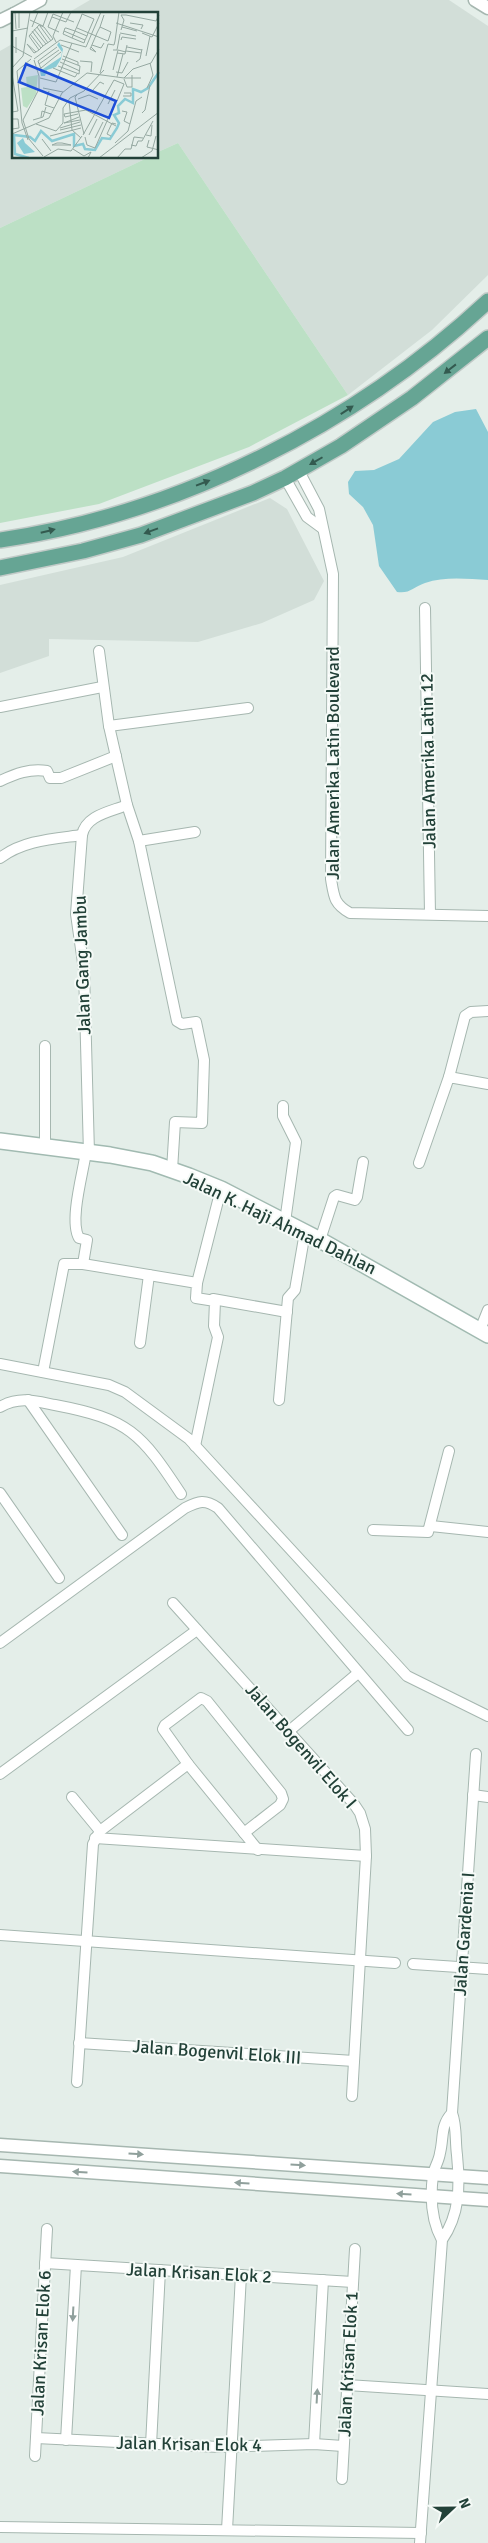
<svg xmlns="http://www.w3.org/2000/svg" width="488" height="2543" font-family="Signika,sans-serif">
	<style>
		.built { fill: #d2ded8 }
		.green { fill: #bce0c5 }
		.water { fill: #8acbd5 }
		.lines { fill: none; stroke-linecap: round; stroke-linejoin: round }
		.minor-casing { stroke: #a6b7b0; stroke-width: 12 }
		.tertiary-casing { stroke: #a6b7b0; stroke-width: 15 }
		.secondary-casing { stroke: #a1bab1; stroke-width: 18 }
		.primary-casing { stroke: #c1cac7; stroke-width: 18 }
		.minor { stroke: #fff; stroke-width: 10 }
		.tertiary { stroke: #fff; stroke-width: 12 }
		.secondary { stroke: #fff; stroke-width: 15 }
		.primary { stroke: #66a594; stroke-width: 15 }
		.oneway { fill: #335a4f }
		.oneway2 { fill: #90a09c }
		.labels { text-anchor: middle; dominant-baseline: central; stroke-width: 4; stroke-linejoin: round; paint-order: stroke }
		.street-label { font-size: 18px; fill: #224138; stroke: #f5faf7 }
		.inset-river { fill: none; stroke: #8acbd5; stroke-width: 2.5 }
		.inset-road { fill: none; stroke: #96a9a2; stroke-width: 1 }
		.view { fill: #1d4ed8; fill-opacity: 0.15; stroke: #1d4ed8; stroke-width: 2.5 }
		.inset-edge { fill: none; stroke: #224138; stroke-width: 2.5 }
	</style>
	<rect width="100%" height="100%" fill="#e4eee9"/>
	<!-- built -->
	<g class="built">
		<path d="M90,0H449L488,26V275L432,330L348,395L178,143L158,152V14H66Z"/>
		<path d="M14,43V158H147L0,228V51Z"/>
		<path d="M270,498L287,509L324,581L314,600L262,623L198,642L49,639V656L0,673V585L123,557Z"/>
	</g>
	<!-- green -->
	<path class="green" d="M178,143L348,395L249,447L99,504L0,523V228L147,158H158V152Z"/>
	<!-- water -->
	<path class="water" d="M476,409L488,432V580C468,579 445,576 425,583C413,587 410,594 397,592L379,566L373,525L363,507L349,494L348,482L355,471L374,470L399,459L433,422L455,412Z"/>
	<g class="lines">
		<defs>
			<g id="minor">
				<path d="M299,471L319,509L333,574L331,879C334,897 334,904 350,913L488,916"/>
				<path d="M285,478L307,517L322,528"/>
				<path d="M425,608L430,914"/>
				<path d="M99,651L109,726L127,805L139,841L177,1021L182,1024L196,1022L204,1060L202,1123L175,1122L172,1170"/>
				<path d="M0,707L102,687"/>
				<path d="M109,726L248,708"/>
				<path d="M0,781C15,774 30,768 47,771L50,778H61L116,756"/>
				<path d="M139,841L195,832"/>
				<path d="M0,858C24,840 53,839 82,835"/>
				<path d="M45,1046V1147"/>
				<path d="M449,1077L465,1016L471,1012L488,1011"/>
				<path d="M283,1106V1116L296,1142L285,1222"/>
				<path d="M89,1153L84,970L76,914L82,835C86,815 110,812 127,805"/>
				<path d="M419,1163L449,1077L488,1084"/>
				<path d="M320,1240L334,1197L337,1195L355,1200L357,1197L363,1162"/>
				<path d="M83,1264L87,1240L79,1238C69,1221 83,1173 86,1152"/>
				<path d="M197,1283L221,1189"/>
				<path d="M213,1299L287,1312"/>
				<path d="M480,1330L488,1310"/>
				<path d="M140,1343L149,1275"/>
				<path d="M0,1364L109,1385L125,1392L189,1439L407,1676L488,1716"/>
				<path d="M43,1372L64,1264H83L197,1283L196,1298L215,1301L214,1326L218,1337L195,1446"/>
				<path d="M28,1400L122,1535"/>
				<path d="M279,1400L288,1298L295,1290L305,1232"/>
				<path d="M0,1407C19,1396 35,1401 55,1405C129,1419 141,1433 181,1494"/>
				<path d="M0,1493L59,1578"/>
				<path d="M431,1526L488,1532"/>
				<path d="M373,1530L428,1532L449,1451"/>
				<path d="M173,1603L354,1804L360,1813L365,1829L366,1856L352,2096"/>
				<path d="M0,1643L185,1508C199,1501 205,1499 218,1508L408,1730"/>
				<path d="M289,1731L358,1673"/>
				<path d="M188,1764L258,1850"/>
				<path d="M0,1774L197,1630"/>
				<path d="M473,1795L488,1797"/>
				<path d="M72,1797L100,1831L93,1844L77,2082"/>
				<path d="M100,1831L188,1764L163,1729L165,1725L201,1698L207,1701L281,1793L283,1799L280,1805L244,1833"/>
				<path d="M95,1838L366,1856"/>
				<path d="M0,1935L395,1963"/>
				<path d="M413,1964L488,1969"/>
				<path d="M79,2043L354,2061"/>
				<path d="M452,2113L476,1754"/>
				<path d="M45,2263L353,2282"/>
				<path d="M347,2385L488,2394"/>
				<path d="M36,2438L219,2447L314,2444L343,2446"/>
				<path d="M66,2440L76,2265"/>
				<path d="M314,2444L323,2280"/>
				<path d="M151,2445L160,2270"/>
				<path d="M35,2456L47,2229"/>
				<path d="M342,2479L355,2249"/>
				<path d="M0,2527L421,2533"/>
				<path d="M227,2530L241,2275"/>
				<path d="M420,2543L442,2240C460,2214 460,2186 457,2155C455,2140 457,2127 452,2113C440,2126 444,2137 440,2153C439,2161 434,2168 433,2175C430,2198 431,2220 442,2240"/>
			</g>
			<g id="tertiary">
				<path d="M475,0L488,8"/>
				<path d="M14,14L40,0"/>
				<path d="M0,21L14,14"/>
				<path d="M0,2145L488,2178"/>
				<path d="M0,2166L488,2200"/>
			</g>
			<path id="secondary" d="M0,1141L110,1155L152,1163L189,1176L221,1189L320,1240L488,1335"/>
			<g id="primary">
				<path d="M0,540C179,514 356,424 488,301"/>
				<path d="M0,568L83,551L141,535L253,493L285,478L341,446L412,398L488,338"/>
			</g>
		</defs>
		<!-- minor casing -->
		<use href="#minor" class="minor-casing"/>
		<!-- tertiary casing -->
		<use href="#tertiary" class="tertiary-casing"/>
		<!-- secondary casing -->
		<use href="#secondary" class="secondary-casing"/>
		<!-- primary casing -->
		<use href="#primary" class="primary-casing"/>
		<!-- minor -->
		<use href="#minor" class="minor"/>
		<!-- tertiary -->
		<use href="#tertiary" class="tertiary"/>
		<!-- secondary -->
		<use href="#secondary" class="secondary"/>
		<!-- primary -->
		<use href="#primary" class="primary"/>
	</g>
	<!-- one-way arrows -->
	<defs><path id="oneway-solid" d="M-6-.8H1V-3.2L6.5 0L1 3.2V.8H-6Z" transform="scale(1.25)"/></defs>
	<g class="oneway">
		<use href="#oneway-solid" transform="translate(450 369) rotate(142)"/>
		<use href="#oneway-solid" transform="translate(347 410) rotate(-33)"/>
		<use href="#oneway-solid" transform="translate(316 461) rotate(150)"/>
		<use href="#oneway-solid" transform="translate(203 483) rotate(-21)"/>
		<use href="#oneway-solid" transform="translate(48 531) rotate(-14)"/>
		<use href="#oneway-solid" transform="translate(151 531) rotate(160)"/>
	</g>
	<g class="oneway2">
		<use href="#oneway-solid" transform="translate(136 2154) rotate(4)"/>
		<use href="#oneway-solid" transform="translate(298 2165) rotate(4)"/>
		<use href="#oneway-solid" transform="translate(80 2172) rotate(-176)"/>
		<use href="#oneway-solid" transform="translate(242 2183) rotate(-176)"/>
		<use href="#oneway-solid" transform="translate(404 2194) rotate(-176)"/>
		<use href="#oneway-solid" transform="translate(73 2314) rotate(93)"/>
		<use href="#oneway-solid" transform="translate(317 2396) rotate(-87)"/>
	</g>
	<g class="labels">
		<!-- street labels -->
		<g class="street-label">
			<text transform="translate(428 761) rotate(-91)">Jalan Amerika Latin 12</text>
			<text transform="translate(333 763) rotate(-90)">Jalan Amerika Latin Boulevard</text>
			<text transform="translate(82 965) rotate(-92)">Jalan Gang Jambu</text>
			<text transform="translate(280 1223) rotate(26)">Jalan K. Haji Ahmad Dahlan</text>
			<text transform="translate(301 1746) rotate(49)">Jalan Bogenvil Elok I</text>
			<text transform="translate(464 1934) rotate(-86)">Jalan Gardenia I</text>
			<text transform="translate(217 2052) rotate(4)">Jalan Bogenvil Elok III</text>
			<text transform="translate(199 2273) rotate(3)">Jalan Krisan Elok 2</text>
			<text transform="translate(41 2343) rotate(-87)">Jalan Krisan Elok 6</text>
			<text transform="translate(348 2364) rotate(-87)">Jalan Krisan Elok 1</text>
			<text transform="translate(189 2444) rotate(1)">Jalan Krisan Elok 4</text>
		</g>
	</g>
	<!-- overview -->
	<g transform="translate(12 12)">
		<rect width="146" height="146" fill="#e4eee9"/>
		<path d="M26,63L24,82L15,96L11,94L9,76L15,75L14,65Z" fill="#bce0c5"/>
		<path d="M47,30L51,37L49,47L44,55L35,58L33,64H29L28,59L49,45L50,40L45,33ZM11,126L13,131L23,140L12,142L5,131Z" fill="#8acbd5"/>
		<path class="inset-river" d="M17,146L3,142L2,123L18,125L23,129L29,119L40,129L62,122V134L71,132L73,137L83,138L90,126L98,127L105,116L107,111L102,103L107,101L106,94L113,87L121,91V77L129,80L136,76L147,60"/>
		<path class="inset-road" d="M3,0L4,17M114,3L144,9L147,3M40,5L54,10L59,0M18,8L31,14L36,0M104,11L147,25M118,11L131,13L129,17M28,14L39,29M20,15L26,0M25,15L36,31M110,15L125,19M7,16V0M65,16L96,29L99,20L88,15M22,17L34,32M109,18L112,8L109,3H114M0,19L16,16M20,19L31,34M52,19L73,28M47,20L36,15L41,2L62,10M108,21L124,24M130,21L140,25L147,11M18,22L29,36M4,25V41M60,26L69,5L70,2L82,7L76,21L75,24L73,28L72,31L60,26L51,22L53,16H54L63,19L75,24M109,28L110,25L124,27M44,30L41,24L51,0M49,33L67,40M80,33L89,36L92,31M0,34L20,45M79,35L84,40L78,37L79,35L85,21L88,15L92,3M115,35L130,38M27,38L17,24L27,13L32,15L41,27M101,38H105L108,22M114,39L129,41M24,40L15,32L22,41L24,40L27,38L31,34L41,27M105,41L113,42L115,33M51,44L66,50V53M134,44L138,24M22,47L48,28L74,35L89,0M22,48L27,64V77L11,108L17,127L31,144M68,49L80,50L79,60M48,50L68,59M124,50L128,47L130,37M27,52L47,38M46,54L67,62L68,54L50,47M0,56L11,44L18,0M29,56L49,40M41,56L63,65L65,62M29,57L26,49L45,35M101,58L106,38L114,40M104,60L110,61L116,50M88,61L96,32L102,33L103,29L107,0M0,62L6,99L0,100M105,65L111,42M28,66L44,70L60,31M112,66H129M112,67L115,75H120V63M102,68L112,72L105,89M31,76L51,80M135,76L141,63L138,51M81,78L88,70L92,72M37,79L33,93L42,96M65,83L63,85L72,122M111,84H119V81H112M66,87L77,83L86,87M57,89L60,118L69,126M96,92L103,78M110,99L115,100L112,109L118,112M130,101L133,98L138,73M66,102L53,105L52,102L74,98L104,114M29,105L30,99L39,102M67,105L52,111L68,108M0,107H6L7,116L0,117M21,108L31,105L34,95M24,112L44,119L51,111V96L58,86L72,79L92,58M48,116L68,110M48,118L69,113M0,122L37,106L50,81L75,61L112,66L121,57L139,51L147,37M71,123L102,68M77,123L85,107M134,123L139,124L140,113M38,124L69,116M99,124L95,122L100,111L104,112M73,125L75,133L83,136L103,91M83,126L91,110M30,127L39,139M16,128L10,111L5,59L19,47M137,128L135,135L147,138M50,131L59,133H40L45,131ZM103,131L116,119L124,89L130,85M119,133L124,134L126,129H130L141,109M61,137L72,144L79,140L76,146M32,145L46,137L59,139L70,124M87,146L147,100M105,146L113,137H119L122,125L131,126M129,146L140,139L144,124"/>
		<path class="view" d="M14,52L104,89L97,106L7,70Z"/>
		<rect width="146" height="146" class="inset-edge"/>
	</g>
	<!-- north arrow -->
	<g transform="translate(453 2508) rotate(68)" stroke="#f5faf7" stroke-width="4" paint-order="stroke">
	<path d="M0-4L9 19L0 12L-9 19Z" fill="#224138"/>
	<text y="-8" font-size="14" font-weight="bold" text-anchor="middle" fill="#224138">N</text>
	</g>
</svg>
